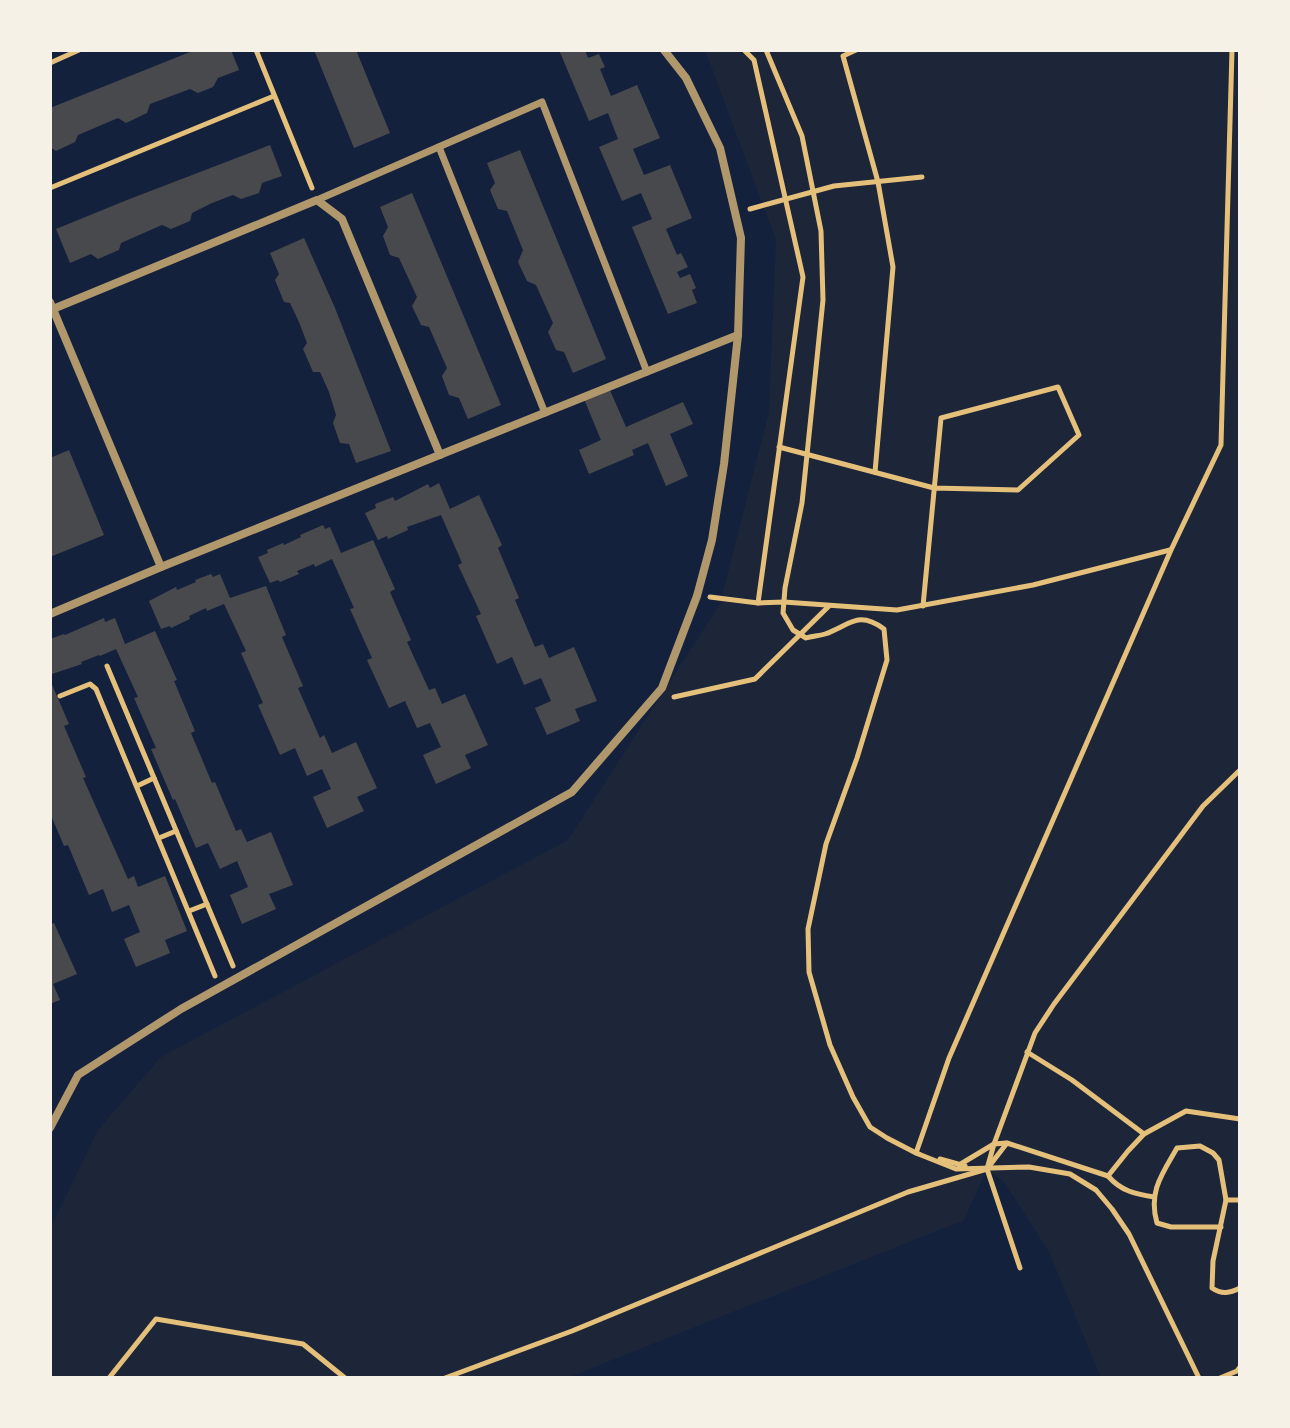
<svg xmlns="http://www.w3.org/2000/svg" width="1290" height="1428" font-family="'Alegreya Sans',sans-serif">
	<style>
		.green { fill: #1d2539 }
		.building { fill: #48494c }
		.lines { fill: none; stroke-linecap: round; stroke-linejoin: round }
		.path { stroke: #e5c07b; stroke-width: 5 }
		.pedestrian { stroke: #b1986c; stroke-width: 7 }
		.minor { stroke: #b1986c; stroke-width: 8 }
	</style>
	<rect width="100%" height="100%" fill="#14213d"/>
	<!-- green -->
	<path class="green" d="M705,50H1240V1378H1101L1049,1252L1005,1183L987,1169L964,1220L567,1378H50V1229L98,1130L161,1057L568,840L720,604L769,412L776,240Z"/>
	<!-- building -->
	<g class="building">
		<path d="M195,50H231L239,70L218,78L213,87L198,93L190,89L150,104L147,113L126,123L118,118L78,135L75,142L56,151L50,147V108Z"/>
		<path d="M314,50H356L390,133L354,148Z"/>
		<path d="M559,50H585L588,58L599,54L605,67L600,69L611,96L637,85L660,138L633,149L644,175L670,165L692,218L666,229L677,255L681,253L688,267L677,272L680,278L690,274L696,288L692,290L697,303L668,314L632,227L652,219L641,193L622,201L599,147L618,139L608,113L589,121Z"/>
		<path d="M270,145L282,176L262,183L259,193L241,199L233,195L212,203L192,213L190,221L171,229L162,225L121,243L119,250L98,259L91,254L70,263L56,229L127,200Z"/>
		<path d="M520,150L606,359L573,373L564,352L556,350L548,332L553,323L536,285L527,281L518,262L523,250L507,211L498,209L490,190L495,183L487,163Z"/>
		<path d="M412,193L501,405L468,419L459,398L449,395L442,376L447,368L429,327L421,325L412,306L417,297L399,258L390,255L383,236L388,227L380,207Z"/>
		<path d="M304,238L335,308L391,451L356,463L349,444L340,443L333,423L336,415L329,392L320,372H313L303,349L307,343L299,322L290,303L284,302L275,280L279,274L270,253Z"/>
		<path d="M609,388L626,427L683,402L693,424L670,434L688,476L666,486L648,443L632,450L634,455L589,474L579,450L601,440L584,399Z"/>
		<path d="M69,450L104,535L50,557V458Z"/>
		<path d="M439,483L450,509L479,495L502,545L498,548L519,598L515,600L535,647L543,644L549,658L574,647L597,701L575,709L580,721L547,735L535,708L551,701L541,678L524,685L512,657L497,664L476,616L481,614L458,565L462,563L441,515L407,527L408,530L388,539L387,536L378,540L365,513L376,508L375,504L393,497L395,501L428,484L430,488Z"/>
		<path d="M323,525L325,529L330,527L341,553L373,540L395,589L390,592L411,640L407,642L429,690L435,688L442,704L465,694L488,745L465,755L471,768L436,784L423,755L441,747L430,723L417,728L405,701L389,708L367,660L372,658L350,609L354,608L332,559L315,567L314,564L297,571L299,574L280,582L278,580L270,583L258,557L268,553L267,550L283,543L284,545L301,537L300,535Z"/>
		<path d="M211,574L213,577L220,574L230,598L266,586L286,635L282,637L303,686L298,688L320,738L324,735L332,753L356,742L377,788L357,797L364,811L327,828L313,797L331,789L322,769L307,776L295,748L280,755L258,705L263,703L241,653L246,651L224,604L207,611L206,608L189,616L190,619L171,628L170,626L161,629L149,601L176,587L177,590L196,582L195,580Z"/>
		<path d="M104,618L105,622L115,618L125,644L155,631L177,680L174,681L195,731L191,733L212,783L215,782L236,831L241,829L247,842L271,832L293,885L269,894L276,909L242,924L230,895L248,887L237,861L220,869L208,843L196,848L175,799L173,800L151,749L156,748L134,698L138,697L116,649L100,656L99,655L81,662L82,664L52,674L50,668V643L52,642L50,639L64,634L65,635Z"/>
		<path d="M50,680L69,724L64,726L86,777L83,778L128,879L134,876L138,887L165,876L187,931L165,940L170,953L136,967L124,939L140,932L129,905L112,912L103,889L89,895L68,845L64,846L50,813Z"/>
		<path d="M54,923L77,974L53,984L60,1000L50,1004V925Z"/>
	</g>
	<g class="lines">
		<!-- path -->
		<g class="path">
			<path d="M256,50L312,188"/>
			<path d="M766,50L802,136L821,231L823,300L802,503L785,588L783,613L793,630L806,638C812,636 819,636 825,634C850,625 858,610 884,629L887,660L857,758L826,844L808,929L809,972L830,1045L853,1097L870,1127L887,1138L916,1153L956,1169L1029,1167L1070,1174L1096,1190L1112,1209L1129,1234L1199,1378"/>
			<path d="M856,50L843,56L878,182L893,267L875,472"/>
			<path d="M50,63L79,50"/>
			<path d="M50,188L274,96"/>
			<path d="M750,209L834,186L922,177"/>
			<path d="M779,447L934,488L1018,490L1079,435L1058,387L941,418L923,606"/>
			<path d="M710,597L758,603L803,277L754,60L744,50"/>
			<path d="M758,603L784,602L897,610L1033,585L1170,550"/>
			<path d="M107,666L233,966"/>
			<path d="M60,696L90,684L96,689L215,976"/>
			<path d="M674,697L755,679L829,606"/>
			<path d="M137,786L154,778"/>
			<path d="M159,838L176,831"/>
			<path d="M189,911L207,904"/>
			<path d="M1027,1052L1072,1080L1144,1134"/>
			<path d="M1006,1143L994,1144L987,1169L1020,1268"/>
			<path d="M919,1154L916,1153L949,1058L1171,550L1221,445L1232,50"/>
			<path d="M940,1159L965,1166"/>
			<path d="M959,1165L994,1144L1035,1033L1054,1004L1203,806L1240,770"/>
			<path d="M1108,1176C1121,1191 1135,1194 1154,1197"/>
			<path d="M1226,1200H1240"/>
			<path d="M1221,1227H1171L1157,1223C1148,1192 1162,1174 1177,1148L1200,1146L1213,1153L1219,1160L1226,1200L1213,1261L1212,1288C1222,1295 1230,1293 1240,1288"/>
			<path d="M109,1378L156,1319L303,1344L345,1378"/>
			<path d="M445,1378L572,1331L908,1192L987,1169L1007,1143L1108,1176L1128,1151L1144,1134L1186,1111L1240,1119"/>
			<path d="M1220,1378L1237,1371L1240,1367"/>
		</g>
		<!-- pedestrian -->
		<g class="pedestrian">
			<path d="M439,147L545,413"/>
			<path d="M317,200L542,102L647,372"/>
		</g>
		<!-- minor -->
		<g class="minor">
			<path d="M50,302L161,567"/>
			<path d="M53,309L317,200L342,219L440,455"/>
			<path d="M50,614L161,567L738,335"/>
			<path d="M50,1128L78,1075L181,1009L572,792L662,688L697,596L712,540L724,464L738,335L741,238L720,148L686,78L664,50"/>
		</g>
	</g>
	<!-- border -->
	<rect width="1290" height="1428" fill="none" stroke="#f6f1e7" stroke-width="104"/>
</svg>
